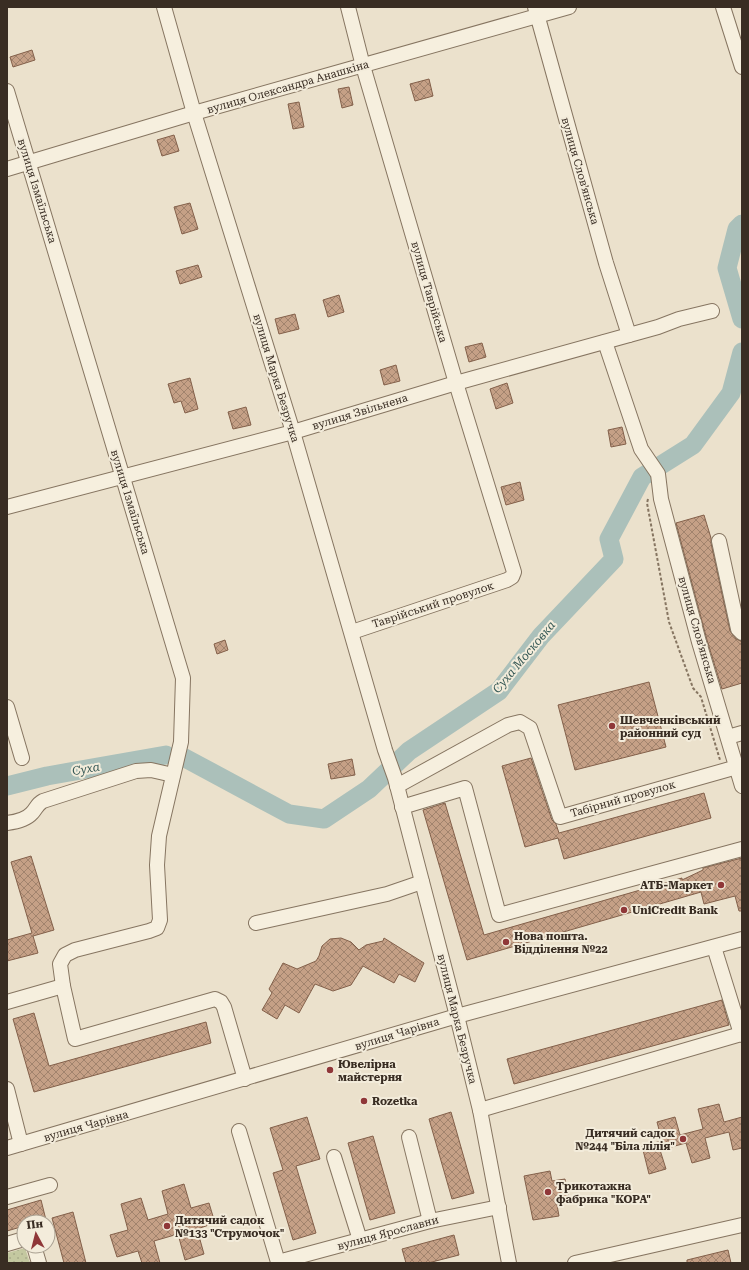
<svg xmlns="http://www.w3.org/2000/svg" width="749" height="1270" font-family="'Roboto Serif',serif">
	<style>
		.park { fill: url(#park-dots) }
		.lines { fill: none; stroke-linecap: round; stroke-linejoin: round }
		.river { stroke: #abc0ba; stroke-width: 19 }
		.building { fill: url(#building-cross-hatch); stroke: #83604a }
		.minor-casing { stroke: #867561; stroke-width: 16 }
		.path { stroke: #867561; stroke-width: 2; stroke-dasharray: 3 2; stroke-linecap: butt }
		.minor { stroke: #f6efde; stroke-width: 14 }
		.poi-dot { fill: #8f3738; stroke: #f3ecdb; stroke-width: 1.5 }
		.labels { text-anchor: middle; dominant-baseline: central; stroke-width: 4; stroke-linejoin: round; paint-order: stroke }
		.street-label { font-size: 11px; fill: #392d23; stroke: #f3ecdb }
		.poi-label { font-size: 11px; font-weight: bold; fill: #392d23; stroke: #f3ecdb; text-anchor: start }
		.water-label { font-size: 12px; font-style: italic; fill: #345754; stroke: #f3ecdb }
	</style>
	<defs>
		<pattern id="park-dots" width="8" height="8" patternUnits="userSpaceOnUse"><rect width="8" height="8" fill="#c4c8a0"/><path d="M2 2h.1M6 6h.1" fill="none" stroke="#a9ac8a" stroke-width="1.8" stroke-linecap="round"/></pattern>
		<pattern id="building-cross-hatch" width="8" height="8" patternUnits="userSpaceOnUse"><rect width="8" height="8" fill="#c5a086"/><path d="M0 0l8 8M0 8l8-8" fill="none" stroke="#a1836d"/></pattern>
	</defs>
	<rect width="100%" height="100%" fill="#ebe1cc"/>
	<!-- park -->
	<path class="park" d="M25,1248L30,1263H7V1253Z"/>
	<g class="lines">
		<!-- river -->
		<g class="river">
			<path d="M742,224L737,229L727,268L742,319"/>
			<path d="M183,757L289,814L324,819L369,789L409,751L499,691L541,636L614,559L609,539L642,477L693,445L731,393L742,352"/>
			<path d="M7,786L47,776L166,755"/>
		</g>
	</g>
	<!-- building -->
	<g class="building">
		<path d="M32,50L35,60L13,67L10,57Z"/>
		<path d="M429,79L433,96L415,101L410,84Z"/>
		<path d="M349,87L353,105L342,108L338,89Z"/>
		<path d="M299,102L304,127L293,129L288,104Z"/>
		<path d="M174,135L179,151L162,156L157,140Z"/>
		<path d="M190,203L198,229L182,234L174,207Z"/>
		<path d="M198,265L202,277L180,284L176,271Z"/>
		<path d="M339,295L344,312L328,317L323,300Z"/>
		<path d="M295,314L299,329L279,334L275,319Z"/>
		<path d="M482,343L486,357L469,362L465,347Z"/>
		<path d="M396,365L400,381L384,385L380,370Z"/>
		<path d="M190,378L198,409L185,413L181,401L174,403L168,384Z"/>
		<path d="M507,383L513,403L496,409L490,389Z"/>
		<path d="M246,407L251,425L233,429L228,412Z"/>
		<path d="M622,427L626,444L611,447L608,430Z"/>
		<path d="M520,482L524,500L506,505L501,487Z"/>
		<path d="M704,515L711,538V543L730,631L736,639L741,641L742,644V683L722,689L707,640L676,523Z"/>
		<path d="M225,640L228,650L217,654L214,644Z"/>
		<path d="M649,682L666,747L575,770L558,705Z"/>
		<path d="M531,758L552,820L556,824L559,833L704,793L711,818L564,859L558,838L525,847L502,766Z"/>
		<path d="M352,759L355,775L331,779L328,764Z"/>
		<path d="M445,803L484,935L682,878V880L703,870V868L742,858V911H739L735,896L704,904L701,892L467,960L423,810Z"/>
		<path d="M31,856L54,930L33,936L38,953L7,961V940L32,933L11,862Z"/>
		<path d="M341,938L351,942L359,950L366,945L383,941L384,938L424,963L415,982L399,974L394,983L363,966L351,985L333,991L315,984L299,1013L285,1005L277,1019L262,1010L272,993L269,989L283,963L297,969L316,961L319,956L322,946L330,939Z"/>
		<path d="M722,1000L729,1025L514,1084L507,1059Z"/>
		<path d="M34,1013L49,1066L206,1022L211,1043L34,1092L13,1019Z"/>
		<path d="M719,1104L724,1122L742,1117V1148L733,1150L729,1132L705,1138L710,1158L692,1163L686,1143L660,1150L666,1169L649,1174L642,1146L662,1141L657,1122L675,1117L680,1135L703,1129L698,1109Z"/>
		<path d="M451,1112L474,1193L452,1199L429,1119Z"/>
		<path d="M307,1117L320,1159L296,1166L316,1233L293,1240L273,1173L283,1170L270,1128Z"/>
		<path d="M373,1136L395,1213L370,1220L348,1143Z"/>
		<path d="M550,1171L552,1181L565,1179L570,1202L557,1205L559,1216L533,1220L524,1176Z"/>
		<path d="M184,1184L191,1208L209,1203L215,1223L197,1229L204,1254L185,1260L178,1234L154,1241L160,1263H142L138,1251L117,1257L110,1235L128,1230L121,1204L141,1198L148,1220L168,1214L162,1191Z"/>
		<path d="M41,1200L46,1220L40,1222H24V1226L7,1231V1210Z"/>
		<path d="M73,1212L86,1263H64L52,1218Z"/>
		<path d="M454,1235L459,1255L428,1263H406L402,1249Z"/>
		<path d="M728,1250L731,1263H687V1260Z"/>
	</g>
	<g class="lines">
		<defs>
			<g id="minor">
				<path d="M164,7L194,113L293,432L385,750L395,778L457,1016L480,1110L509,1263"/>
				<path d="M348,7L363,66L456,383L514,572L512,577L507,580L352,632"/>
				<path d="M535,7L606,263L629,335"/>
				<path d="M723,7L742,67"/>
				<path d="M7,91L183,678L181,742L159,836L157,865L160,920L157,928L149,931L75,950L65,955L60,964L63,986L75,1039L215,999L221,1002L224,1007L245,1079"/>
				<path d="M7,169L194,113L569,7"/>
				<path d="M605,342L641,449L658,474L661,499L699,642L742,786"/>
				<path d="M7,507L293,432L456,383L658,327L679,319L712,311"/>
				<path d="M719,541L738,629L742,633"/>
				<path d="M7,707L22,758"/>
				<path d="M728,737L742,733"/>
				<path d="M397,786L508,725L520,722L530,728L560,817L737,767"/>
				<path d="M402,807L465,788L499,915L742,849"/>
				<path d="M7,823C15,822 26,820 32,813C36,809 37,804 43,801L136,771L151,770L173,775"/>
				<path d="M256,923L387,894L422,882"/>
				<path d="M714,947L741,1034"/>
				<path d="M7,1002L63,986"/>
				<path d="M7,1089L21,1144"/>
				<path d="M480,1110L741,1034L742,1035"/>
				<path d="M239,1131L278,1262L430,1221L499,1207"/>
				<path d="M409,1137L430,1221"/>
				<path d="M7,1148L457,1016L742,939"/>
				<path d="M334,1157L360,1240"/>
				<path d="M7,1197L50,1185"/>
				<path d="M7,1244L24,1239"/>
				<path d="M34,1246L39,1263"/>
				<path d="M575,1263L742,1225"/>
			</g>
		</defs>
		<!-- minor casing -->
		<use href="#minor" class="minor-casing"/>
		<!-- path -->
		<path class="path" d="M648,499L647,503L669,622L693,688L701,697L720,760"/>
		<!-- minor -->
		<use href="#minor" class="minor"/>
	</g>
	<!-- markers -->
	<g class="poi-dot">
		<circle cx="612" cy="726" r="4"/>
		<circle cx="721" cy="885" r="4"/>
		<circle cx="624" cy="910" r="4"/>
		<circle cx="506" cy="942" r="4"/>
		<circle cx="330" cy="1070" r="4"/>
		<circle cx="364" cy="1101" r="4"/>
		<circle cx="683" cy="1139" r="4"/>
		<circle cx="548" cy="1192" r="4"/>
		<circle cx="167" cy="1226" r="4"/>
	</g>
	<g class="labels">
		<!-- street labels -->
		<g class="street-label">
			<text transform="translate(288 87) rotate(-16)">вулиця Олександра Анашкіна</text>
			<text transform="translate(580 171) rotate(74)">вулиця Слов’янська</text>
			<text transform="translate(37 191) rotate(73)">вулиця Ізмаїльська</text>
			<text transform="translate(429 292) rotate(74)">вулиця Таврійська</text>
			<text transform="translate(276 378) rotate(73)">вулиця Марка Безручка</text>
			<text transform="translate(360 412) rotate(-17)">вулиця Звільнена</text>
			<text transform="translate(130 502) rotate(73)">вулиця Ізмаїльська</text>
			<text transform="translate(433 605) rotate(-18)">Таврійський провулок</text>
			<text transform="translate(697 630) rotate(74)">вулиця Слов’янська</text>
			<text transform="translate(623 799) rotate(-16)">Табірний провулок</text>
			<text transform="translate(457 1019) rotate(76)">вулиця Марка Безручка</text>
			<text transform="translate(397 1034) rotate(-17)">вулиця Чарівна</text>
			<text transform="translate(86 1126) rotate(-16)">вулиця Чарівна</text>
			<text transform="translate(388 1233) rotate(-15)">вулиця Ярославни</text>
		</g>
		<!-- poi labels -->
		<g class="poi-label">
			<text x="620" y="720">Шевченківський<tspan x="620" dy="13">районний суд</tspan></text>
			<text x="713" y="885" text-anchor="end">АТБ-Маркет</text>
			<text x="632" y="910">UniCredit Bank</text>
			<text x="514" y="936">Нова пошта.<tspan x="514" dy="13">Відділення №22</tspan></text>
			<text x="338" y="1064">Ювелірна<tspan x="338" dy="13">майстерня</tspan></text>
			<text x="372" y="1101">Rozetka</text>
			<text x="675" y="1133" text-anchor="end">Дитячий садок<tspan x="675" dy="13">№244 "Біла лілія"</tspan></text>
			<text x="556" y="1186">Трикотажна<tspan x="556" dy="13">фабрика "КОРА"</tspan></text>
			<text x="175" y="1220">Дитячий садок<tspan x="175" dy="13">№133 "Струмочок"</tspan></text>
		</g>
		<!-- water labels -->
		<g class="water-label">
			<text transform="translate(524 657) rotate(-50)">Суха Московка</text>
			<text transform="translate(86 769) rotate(-10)">Суха</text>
		</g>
	</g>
	<!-- border -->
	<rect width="749" height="1270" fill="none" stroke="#392d23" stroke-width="16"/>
	<!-- north arrow -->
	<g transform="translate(36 1234) rotate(353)"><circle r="19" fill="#f3ecdb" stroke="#a9a091"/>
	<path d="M0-3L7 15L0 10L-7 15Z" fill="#8f3738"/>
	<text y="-6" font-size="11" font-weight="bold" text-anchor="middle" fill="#392d23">Пн</text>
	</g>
</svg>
